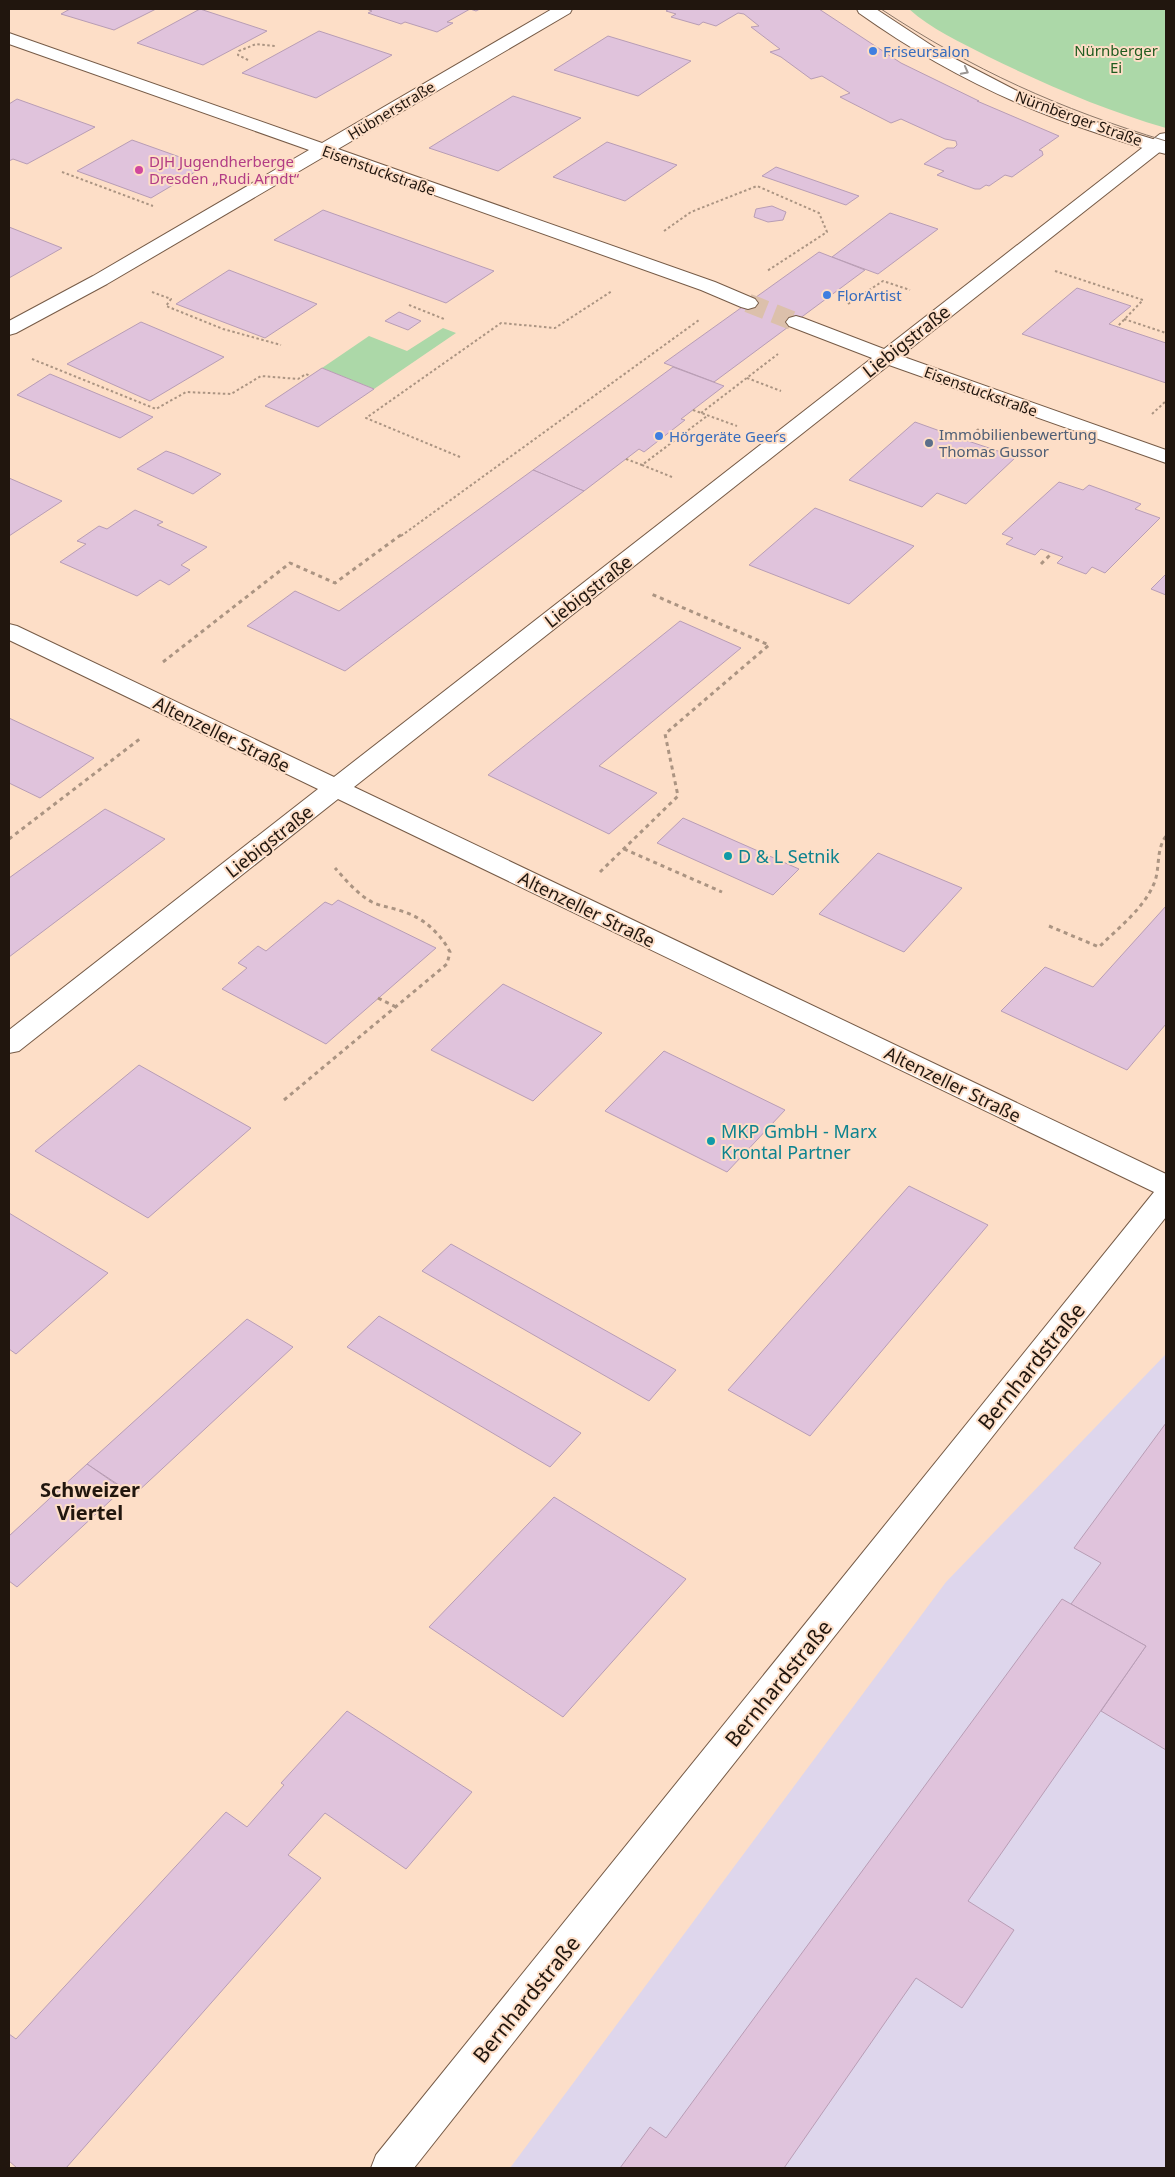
<svg xmlns="http://www.w3.org/2000/svg" width="1175" height="2177" font-family="'Noto Sans',sans-serif">
	<style>
		.education { fill: #ded6ec }
		.green { fill: #acd8a8 }
		.building { fill: #e0c3dc; stroke: #b89db5 }
		.lines { fill: none; stroke-linecap: round; stroke-linejoin: round }
		.minor-tunnel { stroke: #dcc0ab; stroke-width: 19; stroke-dasharray: 19 9; stroke-linecap: butt }
		.minor-casing { stroke: #765b47; stroke-width: 2 }
		.secondary-casing { stroke: #765b47; stroke-width: 2 }
		.path-far1 { stroke: #ab9482; stroke-width: 2; stroke-dasharray: 2.5 2.5; stroke-linecap: butt }
		.path { stroke: #ab9482; stroke-width: 3; stroke-dasharray: 4 4; stroke-linecap: butt }
		.minor { fill: #fff; fill-rule: evenodd }
		.secondary { fill: #fff; fill-rule: evenodd }
		.tram { stroke: #8c7768; stroke-width: 1 }
		.oneway { stroke: #9b9693 }
		.shop-dot { fill: #3f7fe0; stroke: #fddec7; stroke-width: 2 }
		.hotel-dot { fill: #d1479c; stroke: #fddec7; stroke-width: 2 }
		.service-dot { fill: #5c6f8a; stroke: #fddec7; stroke-width: 2 }
		.culture-dot { fill: #0f9aa8; stroke: #fddec7; stroke-width: 2 }
		.labels { text-anchor: middle; dominant-baseline: central; stroke-width: 4; stroke-linejoin: round; paint-order: stroke }
		.far-park-label { font-size: 15px; fill: #205c1f; stroke: #fddec7 }
		.far-shop-label { font-size: 15px; fill: #366cbe; stroke: #fddec7; text-anchor: start }
		.far-street-label { font-size: 15px; fill: #21160e; stroke: #fddec7 }
		.far-hotel-label { font-size: 15px; fill: #b23c85; stroke: #fddec7; text-anchor: start }
		.far-service-label { font-size: 15px; fill: #4e5e75; stroke: #fddec7; text-anchor: start }
		.street-label { font-size: 18px; fill: #21160e; stroke: #fddec7 }
		.culture-label { font-size: 18px; fill: #0d838f; stroke: #fddec7; text-anchor: start }
		.quarter-label { font-size: 20px; font-weight: bold; fill: #21160e; stroke: #fddec7 }
		.near-street-label { font-size: 21px; fill: #21160e; stroke: #fddec7 }
	</style>
	<rect width="100%" height="100%" fill="#fddec7"/>
	<!-- education -->
	<path class="education" d="M1166,1354V2168H510L946,1582Z"/>
	<!-- green -->
	<g class="green">
		<path d="M909,9H1166V128C1104,110 1044,84 987,56C960,42 931,29 909,9Z"/>
		<path d="M443,328L456,333L374,389L322,368L369,336L407,351Z"/>
	</g>
	<!-- building -->
	<g class="building">
		<path d="M70,9H156L114,30L61,14Z"/>
		<path d="M200,9L267,31L203,65L137,43Z"/>
		<path d="M366,9H480L476,11L470,9L447,22L453,23L437,32L405,22L401,24L368,13L372,11Z"/>
		<path d="M669,9H819L901,63L979,101H977L1059,136L1039,150L1042,151L1043,155L1012,177L1005,175L989,186L986,185L980,189H975L937,175L944,171L924,164L947,148H954L957,145L956,141L945,139L901,119L891,123L840,97L850,93L822,76L811,79L781,57L770,52L780,49L751,27L759,26L744,14L738,13L716,26L703,22L699,25L671,17L676,14L666,11Z"/>
		<path d="M319,31L392,55L316,98L242,73Z"/>
		<path d="M608,36L691,61L638,96L554,70Z"/>
		<path d="M513,96L581,118L498,171L429,148Z"/>
		<path d="M17,99L95,127L27,164L13,159L9,161V104Z"/>
		<path d="M132,140L205,166L151,198L77,171Z"/>
		<path d="M607,142L677,165L625,201L553,177Z"/>
		<path d="M776,167L859,196L846,205L762,176Z"/>
		<path d="M772,206L786,212L783,220L768,222L754,217L756,209Z"/>
		<path d="M323,210L494,271L446,303L274,240Z"/>
		<path d="M890,213L938,229L878,274L832,257Z"/>
		<path d="M9,227L62,248L9,278Z"/>
		<path d="M819,252L865,270L714,382L664,363Z"/>
		<path d="M229,270L317,304L265,338L176,304Z"/>
		<path d="M1077,288L1131,306L1109,324L1166,343V383L1022,334Z"/>
		<path d="M399,312L421,321L408,330L385,321Z"/>
		<path d="M141,322L224,357L150,401L67,364Z"/>
		<path d="M673,367L724,386L681,419L685,420L644,452L639,449L584,491L533,470Z"/>
		<path d="M322,368L374,389L318,427L265,406Z"/>
		<path d="M50,374L153,417L120,438L17,395Z"/>
		<path d="M915,422L965,440L1016,457L966,504L937,493L922,507L849,480Z"/>
		<path d="M166,451L175,454L221,474L193,494L137,469Z"/>
		<path d="M533,470L584,491L345,671L247,626L295,591L339,611Z"/>
		<path d="M9,478L62,501L9,536Z"/>
		<path d="M1059,482L1083,490L1089,485L1141,504L1135,509L1160,518L1105,573L1092,567L1086,574L1057,563L1063,557L1041,549L1035,555L1006,544L1013,538L1002,534Z"/>
		<path d="M815,508L914,546L849,604L749,565Z"/>
		<path d="M135,510L163,522L157,525L207,547L181,565L190,570L169,585L160,580L137,596L60,562L86,544L77,541L99,526L107,529Z"/>
		<path d="M1166,574V595L1151,589Z"/>
		<path d="M680,621L741,648L599,766L657,793L609,834L488,775Z"/>
		<path d="M9,718L94,758L40,798L9,783Z"/>
		<path d="M105,809L165,839L9,957V878Z"/>
		<path d="M683,818L799,869L773,895L657,843Z"/>
		<path d="M878,853L962,888L904,952L819,914Z"/>
		<path d="M338,900L436,948L326,1044L222,989L247,968L238,963L258,946L266,951L325,902L332,905Z"/>
		<path d="M1166,906V1024L1127,1070L1001,1011L1045,967L1093,987Z"/>
		<path d="M503,984L602,1033L533,1101L431,1050Z"/>
		<path d="M664,1051L785,1110L727,1172L605,1111Z"/>
		<path d="M139,1065L251,1128L148,1218L35,1151Z"/>
		<path d="M909,1186L988,1225L810,1436L728,1390Z"/>
		<path d="M9,1213L108,1273L16,1354L9,1349Z"/>
		<path d="M451,1244L676,1370L649,1401L422,1271Z"/>
		<path d="M379,1316L581,1433L550,1467L347,1347Z"/>
		<path d="M247,1319L293,1347L134,1495L87,1464Z"/>
		<path d="M1166,1423V1750L1101,1711L1146,1646L1071,1604L1101,1563L1074,1548Z"/>
		<path d="M87,1464L123,1489L17,1587L9,1581V1536Z"/>
		<path d="M554,1497L686,1579L563,1717L429,1627Z"/>
		<path d="M1062,1599L1146,1646L968,1901L1014,1930L962,2008L916,1978L784,2168H620L650,2127L666,2138Z"/>
		<path d="M347,1711L472,1792L406,1869L325,1813L288,1855L321,1878L66,2168H17L9,2161V2034L16,2039L226,1812L247,1827L284,1785L281,1783Z"/>
	</g>
	<g class="lines">
		<!-- minor-tunnel -->
		<path class="minor-tunnel" d="M748,303L796,322"/>
		<defs>
			<g id="minor">
				<path d="M552,9H572L570,13L338,149L715,282L755,299L758,303L755,307L748,309L741,307L701,290L325,156L107,284L16,333L9,335V321L93,276L309,150L9,44V33L322,143Z"/>
				<path d="M1166,133V147L901,356L1166,450V463L889,365L354,787L1166,1174V1217L414,2168H371L376,2155L1154,1192L338,799L19,1051L9,1053V1030L318,789L9,640V624L17,626L334,777L872,358L789,326L786,322L789,318L796,316L803,318L884,349L1160,134Z"/>
			</g>
			<path id="secondary" d="M857,9H876L940,51L1015,90L1093,121L1166,143V154C1143,149 1120,141 1097,133C1011,105 932,65 859,13Z"/>
		</defs>
		<!-- minor casing -->
		<use href="#minor" class="minor-casing"/>
		<!-- secondary casing -->
		<use href="#secondary" class="secondary-casing"/>
		<!-- path-far1 -->
		<g class="path-far1">
			<path d="M248,60L238,55L239,51L256,44L275,46"/>
			<path d="M62,172L153,206"/>
			<path d="M664,231L691,212L757,186L819,213L827,232L767,271"/>
			<path d="M1055,271L1143,300L1117,327"/>
			<path d="M152,292L171,299L166,306L223,329L281,345"/>
			<path d="M848,304L883,281L910,290"/>
			<path d="M409,305L444,319"/>
			<path d="M1124,319L1166,333"/>
			<path d="M32,359L156,409L186,392L231,394L261,376L298,379L306,374L310,376"/>
			<path d="M747,378L781,391"/>
			<path d="M693,410L737,426"/>
			<path d="M701,413L778,354"/>
			<path d="M1152,414L1166,401"/>
			<path d="M965,440L980,428"/>
			<path d="M460,457L366,418L501,323L555,328L612,291"/>
			<path d="M626,459L642,465"/>
			<path d="M672,477L642,465L707,416"/>
			<path d="M401,536L699,320"/>
		</g>
		<!-- path -->
		<g class="path">
			<path d="M1041,564L1052,553"/>
			<path d="M163,662L290,563L335,583L402,534"/>
			<path d="M9,839L141,738"/>
			<path d="M624,849L722,892"/>
			<path d="M600,872L678,796L665,734L769,645L649,593"/>
			<path d="M1049,926L1099,947C1118,928 1145,908 1155,881C1160,866 1156,850 1166,836"/>
			<path d="M378,998L396,1007"/>
			<path d="M284,1100L447,964L450,952C439,931 421,916 398,910C389,907 380,906 372,902C357,894 346,880 335,868"/>
		</g>
		<!-- minor -->
		<use href="#minor" class="minor"/>
		<!-- secondary -->
		<use href="#secondary" class="secondary"/>
		<!-- tram -->
		<path class="tram" d="M881,9C973,70 1060,109 1166,141"/>
	</g>
	<!-- one-way arrows -->
	<defs><path id="oneway-chevron" d="M-2-3.5L2.5 0L-2 3.5" fill="none" stroke-width="1.6" stroke-linecap="round" stroke-linejoin="round" transform="scale(1.25)"/></defs>
	<use class="oneway" href="#oneway-chevron" transform="translate(965 71) rotate(28)"/>
	<!-- markers -->
	<g class="shop-dot">
		<circle cx="873" cy="51" r="5"/>
		<circle cx="827" cy="295" r="5"/>
		<circle cx="659" cy="436" r="5"/>
	</g>
	<circle class="hotel-dot" cx="139" cy="170" r="5"/>
	<circle class="service-dot" cx="929" cy="443" r="5"/>
	<g class="culture-dot">
		<circle cx="728" cy="856" r="5"/>
		<circle cx="711" cy="1141" r="5"/>
	</g>
	<g class="labels">
		<!-- far-park labels -->
		<g class="far-park-label">
			<text x="1116" y="50">Nürnberger<tspan x="1116" dy="17">Ei</tspan></text>
		</g>
		<!-- far-shop labels -->
		<g class="far-shop-label">
			<text x="883" y="51">Friseursalon</text>
			<text x="837" y="295">FlorArtist</text>
			<text x="669" y="436">Hörgeräte Geers</text>
		</g>
		<!-- far-street labels -->
		<g class="far-street-label">
			<text transform="translate(391 110) rotate(-31)">Hübnerstraße</text>
			<text transform="translate(1079 118) rotate(20)">Nürnberger Straße</text>
			<text transform="translate(379 170) rotate(20)">Eisenstuckstraße</text>
			<text transform="translate(981 391) rotate(20)">Eisenstuckstraße</text>
		</g>
		<!-- far-hotel labels -->
		<g class="far-hotel-label">
			<text x="149" y="161">DJH Jugendherberge<tspan x="149" dy="17">Dresden „Rudi Arndt“</tspan></text>
		</g>
		<!-- far-service labels -->
		<g class="far-service-label">
			<text x="939" y="434">Immobilienbewertung<tspan x="939" dy="17">Thomas Gussor</tspan></text>
		</g>
		<!-- street labels -->
		<g class="street-label">
			<text transform="translate(906 341) rotate(-38)">Liebigstraße</text>
			<text transform="translate(588 591) rotate(-38)">Liebigstraße</text>
			<text transform="translate(222 734) rotate(26)">Altenzeller Straße</text>
			<text transform="translate(269 841) rotate(-38)">Liebigstraße</text>
			<text transform="translate(587 909) rotate(26)">Altenzeller Straße</text>
			<text transform="translate(953 1084) rotate(26)">Altenzeller Straße</text>
		</g>
		<!-- culture labels -->
		<g class="culture-label">
			<text x="738" y="856">D &amp; L Setnik</text>
			<text x="721" y="1131">MKP GmbH - Marx<tspan x="721" dy="21">Krontal Partner</tspan></text>
		</g>
		<!-- quarter labels -->
		<g class="quarter-label">
			<text x="90" y="1489">Schweizer<tspan x="90" dy="23">Viertel</tspan></text>
		</g>
		<!-- near-street labels -->
		<g class="near-street-label">
			<text transform="translate(1031 1366) rotate(-51)">Bernhardstraße</text>
			<text transform="translate(778 1683) rotate(-51)">Bernhardstraße</text>
			<text transform="translate(526 1999) rotate(-51)">Bernhardstraße</text>
		</g>
	</g>
	<!-- border -->
	<rect width="1175" height="2177" fill="none" stroke="#21160e" stroke-width="20"/>
</svg>
